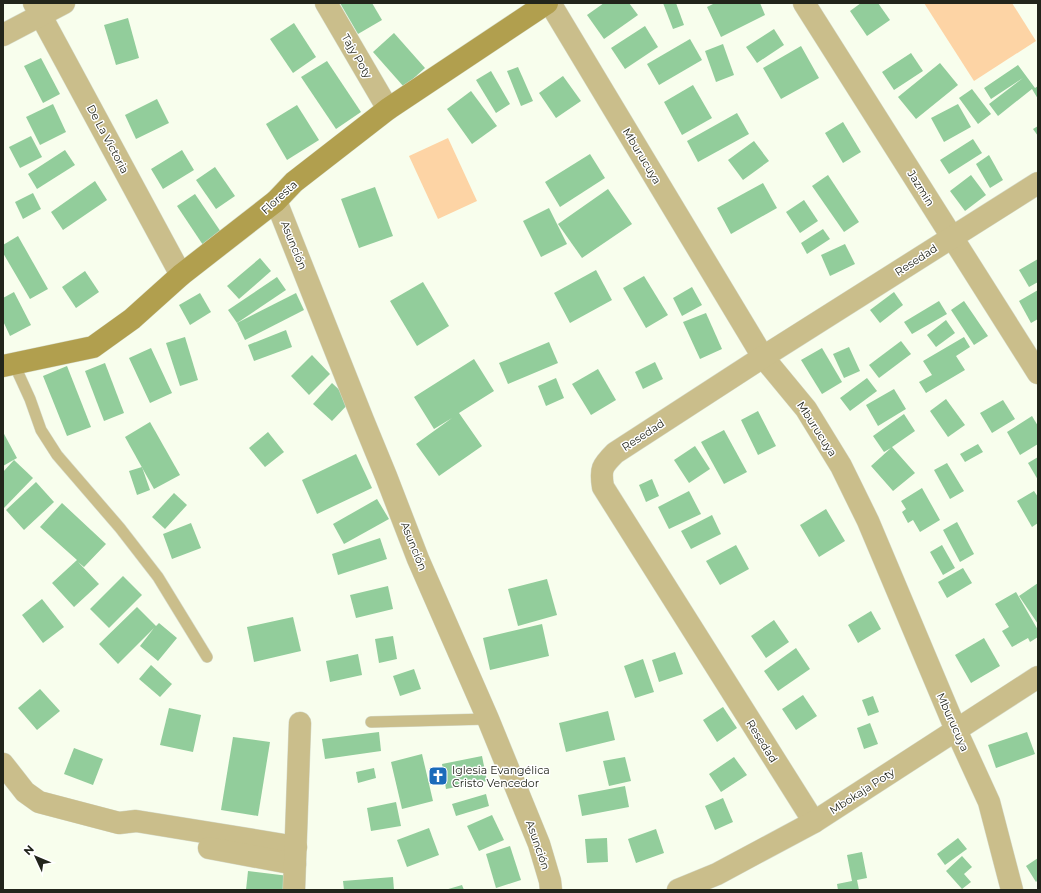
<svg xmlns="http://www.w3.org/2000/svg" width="1041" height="893" font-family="Montserrat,sans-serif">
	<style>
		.green { fill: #fdd4a5 }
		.building { fill: #92cd9b }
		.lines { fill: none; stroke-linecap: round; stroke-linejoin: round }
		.lane-casing { stroke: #d6dbcb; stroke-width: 12 }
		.street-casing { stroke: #d6dbcb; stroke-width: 23 }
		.secondary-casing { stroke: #d6dbcb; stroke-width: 23 }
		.lane { stroke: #cabe8b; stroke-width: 11 }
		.street { stroke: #cabe8b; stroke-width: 22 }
		.secondary { stroke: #b19f4e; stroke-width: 22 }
		.labels { text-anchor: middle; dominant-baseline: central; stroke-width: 3; stroke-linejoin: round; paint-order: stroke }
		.street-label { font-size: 11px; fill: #22251b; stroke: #fff }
		.poi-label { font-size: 11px; fill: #22251b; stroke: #fff; text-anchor: start }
	</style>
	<rect width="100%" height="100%" fill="#f8feed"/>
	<!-- green -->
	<g class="green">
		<path d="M924,3H1012L1036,41L974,81Z"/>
		<path d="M448,138L477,201L438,219L409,156Z"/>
	</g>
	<!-- building -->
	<g class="building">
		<path d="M340,3H372L382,20L358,34Z"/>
		<path d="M604,3H629L638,15L604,39L587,15Z"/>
		<path d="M663,3H676L684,25L673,29Z"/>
		<path d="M715,3H760L765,15L721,37L707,7Z"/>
		<path d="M861,3H878L890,20L867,36L850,11Z"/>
		<path d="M128,18L139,58L116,65L104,25Z"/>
		<path d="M294,23L316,57L293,73L270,39Z"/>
		<path d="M645,26L658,47L625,69L611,48Z"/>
		<path d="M774,29L784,45L757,63L746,47Z"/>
		<path d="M394,33L425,68L404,87L373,52Z"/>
		<path d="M690,39L702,60L659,85L647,64Z"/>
		<path d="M723,44L734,75L716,82L705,51Z"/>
		<path d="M801,46L819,78L781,99L763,68Z"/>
		<path d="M911,53L923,71L894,90L882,72Z"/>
		<path d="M41,58L60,94L43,103L24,66Z"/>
		<path d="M327,61L361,112L336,129L301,77Z"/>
		<path d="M940,63L958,85L916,119L898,97Z"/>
		<path d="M1018,65L1035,88L1038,86V99L1032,89L998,116L989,104L1023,78L991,99L984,88Z"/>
		<path d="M518,67L533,101L521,106L507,71Z"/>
		<path d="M491,71L510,104L496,113L476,80Z"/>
		<path d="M563,76L581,101L556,118L539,93Z"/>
		<path d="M693,85L712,118L682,135L664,102Z"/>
		<path d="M972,89L991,114L978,124L959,98Z"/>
		<path d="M471,91L497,126L472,144L447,109Z"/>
		<path d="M157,99L169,123L136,139L125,115Z"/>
		<path d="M53,104L66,132L40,145L26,117Z"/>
		<path d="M958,104L971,127L944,142L931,118Z"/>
		<path d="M297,105L319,140L287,160L266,124Z"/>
		<path d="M737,113L749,134L698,162L687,141Z"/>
		<path d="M843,122L861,152L843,163L825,133Z"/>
		<path d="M1038,126V136L1033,129Z"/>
		<path d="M31,136L42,157L20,168L9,147Z"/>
		<path d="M973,139L982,153L949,174L940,160Z"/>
		<path d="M754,141L769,161L743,180L728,160Z"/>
		<path d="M65,150L75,165L37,189L28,174Z"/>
		<path d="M182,150L194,170L163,189L151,169Z"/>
		<path d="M590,154L605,178L560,207L545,182Z"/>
		<path d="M989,155L1003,180L990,188L976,164Z"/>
		<path d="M215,167L235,196L216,209L196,180Z"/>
		<path d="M828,175L859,222L844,232L812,186Z"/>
		<path d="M971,175L986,195L965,211L950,191Z"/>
		<path d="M95,181L107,200L63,230L51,212Z"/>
		<path d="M763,183L777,208L731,234L717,208Z"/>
		<path d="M375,187L393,236L359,248L341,199Z"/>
		<path d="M608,189L632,224L582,258L558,224Z"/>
		<path d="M33,193L41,209L23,219L15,202Z"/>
		<path d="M195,194L221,232L203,245L177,206Z"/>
		<path d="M804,200L818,221L800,233L786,212Z"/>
		<path d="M549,208L567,244L541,257L523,221Z"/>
		<path d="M823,229L830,239L807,254L801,243Z"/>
		<path d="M18,236L48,289L30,299L3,253V245Z"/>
		<path d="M845,244L855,264L830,276L821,255Z"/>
		<path d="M260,258L271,271L239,299L227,286Z"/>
		<path d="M1038,259V282L1029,287L1019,270Z"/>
		<path d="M596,270L612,300L570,323L554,293Z"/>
		<path d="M85,271L99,292L76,308L62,287Z"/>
		<path d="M644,276L668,315L646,328L623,288Z"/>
		<path d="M277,277L286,290L237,323L228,310Z"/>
		<path d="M423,282L449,326L417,346L390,301Z"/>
		<path d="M692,287L702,305L682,316L673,298Z"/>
		<path d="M1038,290V319L1031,323L1019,301Z"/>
		<path d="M14,292L31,325L10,336L3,321V298Z"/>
		<path d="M894,292L903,305L880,323L870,310Z"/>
		<path d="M200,293L211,312L190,325L179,305Z"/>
		<path d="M296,293L304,310L245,340L237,323Z"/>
		<path d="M939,301L947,314L912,334L904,322Z"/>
		<path d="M964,301L988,336L974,345L951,310Z"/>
		<path d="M706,313L722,349L700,359L683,322Z"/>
		<path d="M946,320L955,333L936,347L927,335Z"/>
		<path d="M286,330L292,347L254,361L248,345Z"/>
		<path d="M185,337L198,380L180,386L166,343Z"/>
		<path d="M964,337L970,347L956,356L965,370L926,393L919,382L932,375L923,361Z"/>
		<path d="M901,341L911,354L879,378L869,365Z"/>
		<path d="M549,342L558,363L508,384L499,363Z"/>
		<path d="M849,347L860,371L844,378L833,354Z"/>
		<path d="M151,348L172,393L150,403L129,358Z"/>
		<path d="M822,348L842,382L822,394L801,360Z"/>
		<path d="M312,355L330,374L309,395L291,376Z"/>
		<path d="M474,359L494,391L459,413L482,446L439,476L416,444L452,418L434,429L414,397Z"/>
		<path d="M655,362L663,379L643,389L635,372Z"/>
		<path d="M105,363L124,413L104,421L85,371Z"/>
		<path d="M67,366L91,427L67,436L43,376Z"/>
		<path d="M598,369L616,400L591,415L572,384Z"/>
		<path d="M556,378L564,398L546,406L538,386Z"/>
		<path d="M867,378L877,391L850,411L840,398Z"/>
		<path d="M332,383L351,401L332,421L313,404Z"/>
		<path d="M894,389L906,409L878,426L866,405Z"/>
		<path d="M946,399L965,425L948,437L930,411Z"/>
		<path d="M1003,400L1015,419L992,433L980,413Z"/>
		<path d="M758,411L776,446L758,455L741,420Z"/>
		<path d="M904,414L915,431L892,447L915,473L893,491L871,466L891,448L884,452L873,436Z"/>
		<path d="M1032,416L1038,426V444L1020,455L1007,432Z"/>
		<path d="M150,422L180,475L154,489L125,437Z"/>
		<path d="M724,430L747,472L724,484L701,442Z"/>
		<path d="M3,432L17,458L3,466Z"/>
		<path d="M268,432L284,452L265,467L249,448Z"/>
		<path d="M978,444L983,452L965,462L960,454Z"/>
		<path d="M695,446L710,469L689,483L674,460Z"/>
		<path d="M356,454L372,488L317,514L302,480Z"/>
		<path d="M1038,457V480L1028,463Z"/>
		<path d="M14,460L33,478L3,509V472Z"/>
		<path d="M947,463L964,491L950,499L934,470Z"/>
		<path d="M142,467L150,490L137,495L129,471Z"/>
		<path d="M652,479L659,496L646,502L639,485Z"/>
		<path d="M36,482L54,502L24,530L6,510Z"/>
		<path d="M922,488L940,520L920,532L913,520L908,523L902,512L906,509L901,501Z"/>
		<path d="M689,491L701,514L669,529L658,507Z"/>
		<path d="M1034,491L1038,497V523L1032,527L1017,501Z"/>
		<path d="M174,493L187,505L165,529L152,517Z"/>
		<path d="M377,499L389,519L344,544L333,524Z"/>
		<path d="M62,503L106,544L84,567L78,562L99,584L74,607L52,583L77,560L40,527Z"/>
		<path d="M826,509L845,541L819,557L800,525Z"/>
		<path d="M712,515L721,534L691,549L681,531Z"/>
		<path d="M957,522L974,554L960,562L943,530Z"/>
		<path d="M191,523L201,548L172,559L163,534Z"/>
		<path d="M380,538L387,559L338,575L332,554Z"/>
		<path d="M736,545L749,569L720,585L706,561Z"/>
		<path d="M942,545L955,568L943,575L930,552Z"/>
		<path d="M963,568L972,583L947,598L938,582Z"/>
		<path d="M123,576L142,595L109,628L90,609Z"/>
		<path d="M547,579L557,615L518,626L508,589Z"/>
		<path d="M1038,583V624L1019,596Z"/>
		<path d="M388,586L393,609L356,618L350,595Z"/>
		<path d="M1016,592L1038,630V637L1030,642L1028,638L1012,647L1002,631L1009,627L995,604Z"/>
		<path d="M42,599L64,627L43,643L22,615Z"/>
		<path d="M137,607L156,626L159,623L177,638L158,661L140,646L154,628L118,664L99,644Z"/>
		<path d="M871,611L881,629L858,643L848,625Z"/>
		<path d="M293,617L301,651L254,662L247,627Z"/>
		<path d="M774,620L789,642L766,658L751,636Z"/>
		<path d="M542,624L549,656L490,670L483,638Z"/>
		<path d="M393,636L397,659L379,663L375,639Z"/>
		<path d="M984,638L1000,666L971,683L955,655Z"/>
		<path d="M796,648L810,669L778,691L764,671Z"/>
		<path d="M675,652L683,674L659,682L652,660Z"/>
		<path d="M358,654L362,675L330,682L326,661Z"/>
		<path d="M643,659L654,692L635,698L624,666Z"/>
		<path d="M151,665L172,684L160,697L139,679Z"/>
		<path d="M414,669L421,689L400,696L393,676Z"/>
		<path d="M40,689L60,711L37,730L18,708Z"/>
		<path d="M803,695L817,716L796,730L782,709Z"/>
		<path d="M873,696L879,712L868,716L862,700Z"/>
		<path d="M723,707L737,728L717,742L703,720Z"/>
		<path d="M169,708L201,715L193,752L160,745Z"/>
		<path d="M608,711L615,740L566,752L559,723Z"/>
		<path d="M870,723L878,744L864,749L857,728Z"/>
		<path d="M379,732L381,751L325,759L322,739Z"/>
		<path d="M1027,732L1035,754L996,768L988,745Z"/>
		<path d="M233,737L270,742L258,816L221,810Z"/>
		<path d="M74,748L103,759L93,785L64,774Z"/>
		<path d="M422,754L433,801L402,809L391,762Z"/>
		<path d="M482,756L487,781L446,789L442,764Z"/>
		<path d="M625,757L631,781L609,786L603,761Z"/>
		<path d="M734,757L747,775L721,792L709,774Z"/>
		<path d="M374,768L376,778L358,783L356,772Z"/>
		<path d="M625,786L629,807L582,816L578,795Z"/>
		<path d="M486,794L489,806L456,816L452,804Z"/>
		<path d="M723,798L733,822L715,830L705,806Z"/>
		<path d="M396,802L401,826L371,831L367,808Z"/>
		<path d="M492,815L504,840L479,851L467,826Z"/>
		<path d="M429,828L439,855L407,867L397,840Z"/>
		<path d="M656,829L664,853L636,863L628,839Z"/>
		<path d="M607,838L608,862L587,863L585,839Z"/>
		<path d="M958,838L967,849L945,865L937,854Z"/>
		<path d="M510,846L521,880L496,888L486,854Z"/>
		<path d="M862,852L867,878L857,880L859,890H838L837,884L852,881L847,855Z"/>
		<path d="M962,856L972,867L964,874L971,882L962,889L946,871Z"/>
		<path d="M1038,858V880L1036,882L1026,866Z"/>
		<path d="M248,871L289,876L288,890H246Z"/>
		<path d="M393,877L394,890H344L343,881Z"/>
		<path d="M462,885L464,890H445Z"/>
	</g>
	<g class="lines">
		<defs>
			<g id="lane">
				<path d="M14,364L30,399L41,430L57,455L120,528L158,577L207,657"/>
				<path d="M371,722L488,719"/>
			</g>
			<g id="street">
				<path d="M34,3L181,275"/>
				<path d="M326,3L388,109"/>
				<path d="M550,3L763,357L806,409L841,466L868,521L956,730L989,802L1012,890"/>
				<path d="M804,3L1038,373"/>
				<path d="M3,35L64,3"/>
				<path d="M276,201L363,420L386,476L418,559L488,719L539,844L550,881L551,890"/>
				<path d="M3,764L25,792L39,802L119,823L136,821L296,847"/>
				<path d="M814,822L603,487C600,469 602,466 615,453L763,357L1038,183"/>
				<path d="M209,848L295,864"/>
				<path d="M294,890L300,723"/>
				<path d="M678,890L717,874L814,822L1038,677"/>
			</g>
			<path id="secondary" d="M3,366L93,347L132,319L181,275L276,201L294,182L388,109L547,3"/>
		</defs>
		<!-- lane casing -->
		<use href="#lane" class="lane-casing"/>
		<!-- street casing -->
		<use href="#street" class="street-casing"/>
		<!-- secondary casing -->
		<use href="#secondary" class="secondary-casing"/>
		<!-- lane -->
		<use href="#lane" class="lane"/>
		<!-- street -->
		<use href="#street" class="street"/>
		<!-- secondary -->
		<use href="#secondary" class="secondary"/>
	</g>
	<!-- icons -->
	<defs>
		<symbol id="church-square" viewBox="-11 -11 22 22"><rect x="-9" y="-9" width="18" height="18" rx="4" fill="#1b6bba" stroke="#fff"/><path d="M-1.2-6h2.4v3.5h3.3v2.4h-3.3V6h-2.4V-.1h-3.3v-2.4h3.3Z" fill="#fff"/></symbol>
	</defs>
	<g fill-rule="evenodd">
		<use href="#church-square" x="427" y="765" width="22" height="22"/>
	</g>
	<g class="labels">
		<!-- street labels -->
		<g class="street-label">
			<text transform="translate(357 56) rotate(60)">Tajy Poty</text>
			<text transform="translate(108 139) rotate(62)">De La Victoria</text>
			<text transform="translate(642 156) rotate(59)">Mburucuya</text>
			<text transform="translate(921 188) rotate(58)">Jazmin</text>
			<text transform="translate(279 197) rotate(-42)">Floresta</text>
			<text transform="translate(294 245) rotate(68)">Asunción</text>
			<text transform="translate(916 260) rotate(-33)">Resedad</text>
			<text transform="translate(817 429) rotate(57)">Mburucuya</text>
			<text transform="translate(643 435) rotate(-33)">Resedad</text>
			<text transform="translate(414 546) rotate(68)">Asunción</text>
			<text transform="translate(953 722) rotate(66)">Mburucuya</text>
			<text transform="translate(762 741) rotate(58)">Resedad</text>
			<text transform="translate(862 791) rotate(-33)">Mbokaja Poty</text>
			<text transform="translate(538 845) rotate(71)">Asunción</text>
		</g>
		<!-- poi labels -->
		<g class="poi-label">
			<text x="452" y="770">Iglesia Evangélica<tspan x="452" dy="13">Cristo Vencedor</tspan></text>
		</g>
	</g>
	<!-- border -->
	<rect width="1041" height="893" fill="none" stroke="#22251b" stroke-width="8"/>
	<!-- north arrow -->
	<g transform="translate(36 857) rotate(314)" stroke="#ffffff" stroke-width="3" paint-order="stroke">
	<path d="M0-3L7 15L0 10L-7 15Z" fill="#22251b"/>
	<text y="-6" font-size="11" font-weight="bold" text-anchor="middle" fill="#22251b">N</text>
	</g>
</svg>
